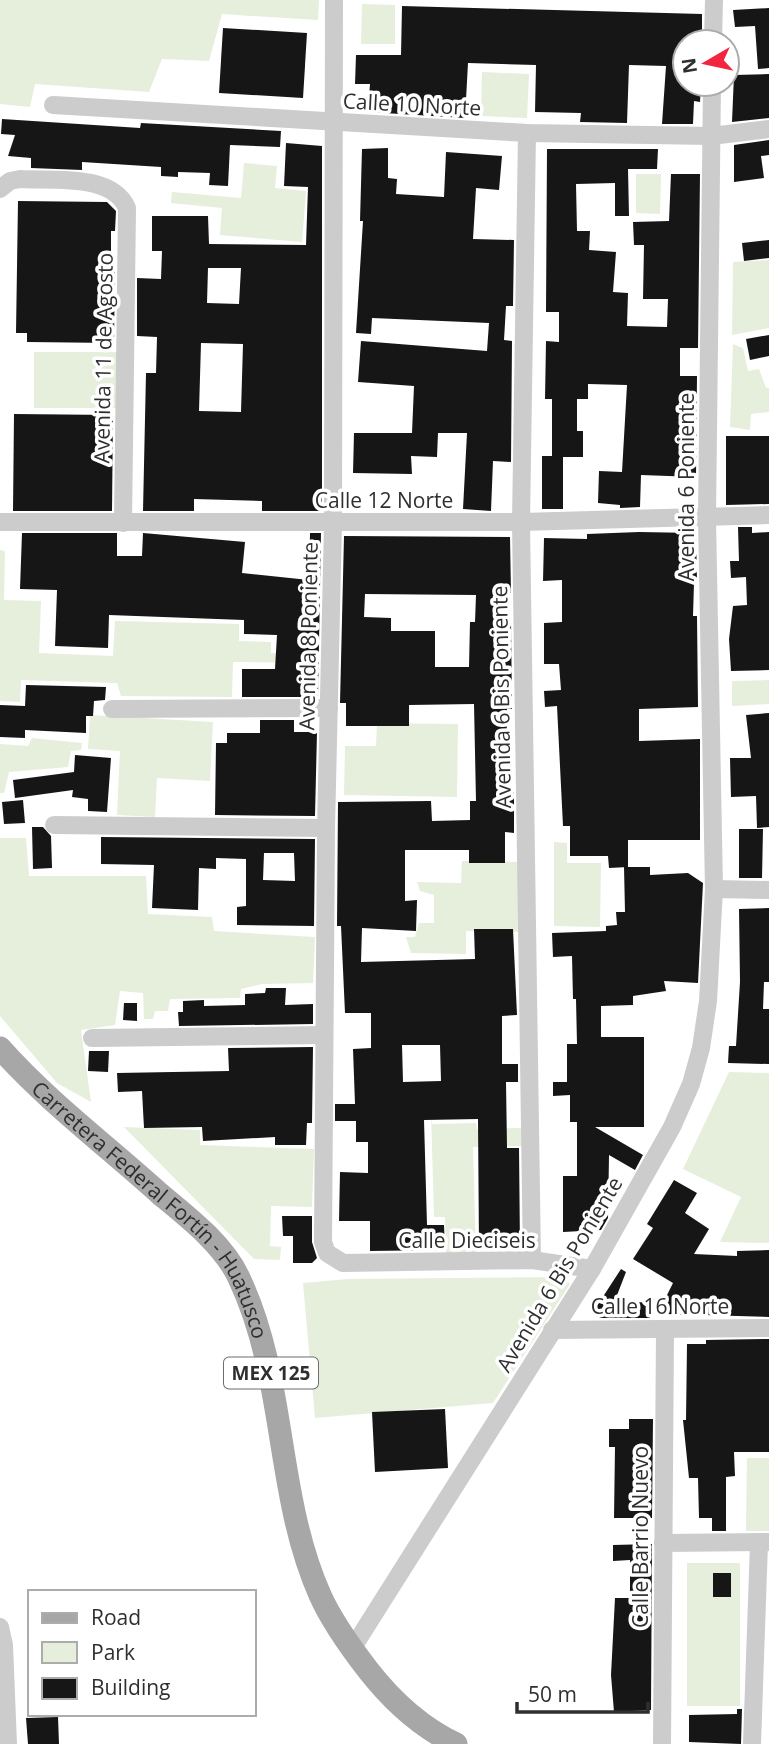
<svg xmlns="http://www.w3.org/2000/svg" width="769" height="1744" font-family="'Open Sans',sans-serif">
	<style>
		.green { fill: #e6eedc }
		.building { fill: #161616; fill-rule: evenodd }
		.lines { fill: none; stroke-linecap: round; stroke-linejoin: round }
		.minor { stroke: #ccc; stroke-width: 18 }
		.major { stroke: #a7a7a7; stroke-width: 23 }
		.labels { text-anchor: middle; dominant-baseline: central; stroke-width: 7; stroke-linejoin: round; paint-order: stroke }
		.shield { fill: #fff; stroke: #6d6d6d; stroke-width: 2 }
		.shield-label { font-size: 19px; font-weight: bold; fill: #2f2f2f }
		.street-label { font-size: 21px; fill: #2f2f2f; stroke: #fff }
	</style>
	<rect width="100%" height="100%" fill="#fff"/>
	<!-- green -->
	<g class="green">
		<path d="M0,0H319L318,20L222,14L209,61L162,59L149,92L35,84L30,107L0,104Z"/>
		<path d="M362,4L395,5V44H361Z"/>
		<path d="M482,72L529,74L527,118L481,116Z"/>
		<path d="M244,163L277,166L275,188L306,191L302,242L220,235L222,208L171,203L172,192L241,198Z"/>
		<path d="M636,174H661L660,214L636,213Z"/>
		<path d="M769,260V328L732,335L733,262Z"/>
		<path d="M733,344L743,348L748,371L759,369L766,388H769V412L751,414L750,430L730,427Z"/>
		<rect x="34" y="352" width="85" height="56"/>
		<path d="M0,550L5,551L4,600L41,601L39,653L113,656L115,621L239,624V641L271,642V653L314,654L310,663L233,662L232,697L121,696L117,683L21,680L20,702L0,701Z"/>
		<path d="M769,680V704L732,706V681Z"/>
		<path d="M90,715L213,722L210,781L157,778L155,817L117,815L120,751L88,749Z"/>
		<path d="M377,723L458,724L457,797L344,795L345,746H376Z"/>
		<path d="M32,738L82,743L81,750L71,751L68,767L9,772L4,793H0V744L28,746Z"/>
		<path d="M0,838H26L29,876H146L148,914L212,917L214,931L315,937L313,983L262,984L241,989L240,998L170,999L168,1011H155L153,1019H144L143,993L120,991L115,1025L81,1030L91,1102L57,1083L0,1016Z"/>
		<path d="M554,842L567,843V863H601L600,927L554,926Z"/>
		<path d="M462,861L522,862L521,932L466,931V954L411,953L406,937H415L419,923H434V895L420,891L417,882L461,883Z"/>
		<path d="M729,1072L769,1073V1243L720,1242L741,1197L683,1169Z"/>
		<path d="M431,1111L432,1124L476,1123L477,1129L525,1128L526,1146L473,1147L476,1256L446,1257L445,1217H434Z"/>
		<path d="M124,1127L200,1130V1145L314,1149L312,1207L271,1206L270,1246L281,1247L280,1260L254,1259Z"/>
		<path d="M564,1277L570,1284L493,1403L315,1418L303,1283L348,1279Z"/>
		<path d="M747,1458H769V1531H746Z"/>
		<rect x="687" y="1563" width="53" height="143"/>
	</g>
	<!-- building -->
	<g class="building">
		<path d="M402,6L702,14V42H685V84H701L700,102L694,101L693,124H662L666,66L629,65L627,123L580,122L581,113L535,112L536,65L468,63L465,118L368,112L370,84H355L356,55H401Z"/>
		<path d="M769,8V68L758,69L755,26L735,27L733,10Z"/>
		<path d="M223,28L307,33L303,98L219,93Z"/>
		<path d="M769,74V118L732,122L734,75Z"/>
		<path d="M2,119L140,128L141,123L281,131L280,147L230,145L228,186L209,185L210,173L178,172V177L161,176V167L82,162V170L31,168V158L8,156L15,135L1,134Z"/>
		<path d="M769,140V155L761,156L764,178L734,182V145Z"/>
		<path d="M286,143L322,146V511H262V501L194,499V511H143L146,373H156L157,337L137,336V278L161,279L162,251H152V216H208L209,244L306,245L308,187L284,186ZM208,268H241L239,304L207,303ZM201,343L243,344L241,412L199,411Z"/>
		<path d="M388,148V178L397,179L396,194L444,197L446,152L502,156L499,190L476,188L473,239L514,240L513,306H506L504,340L512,341L511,462L493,461L491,511L463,509L467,433H438L437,457L411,456L412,474L353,473L354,433H412L414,386L358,382L361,341L487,351L489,323L372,318L371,334L356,333L363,221H360L362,149Z"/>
		<path d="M547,149H658L657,169H628L629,216H615V183L576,184L577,231H590L589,250L616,252L613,292L628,293L627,326L667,327L668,299H643L644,245H634L633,222L669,221L671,174H700L698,348H680V376H697L696,477L641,475L640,507L620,508V505L598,503L599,471L622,472L627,385L588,384V399H577V431H583V457H563V509H542V456H552V399H545L546,341L559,342V312H546Z"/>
		<path d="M18,201L107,202L116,211L115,231H111V262H115L114,343L27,342V333H16Z"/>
		<path d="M769,240V258L744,261L742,243Z"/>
		<path d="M769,335V356L750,360L746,339Z"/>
		<path d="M14,414L113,415L112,511H13Z"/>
		<path d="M726,436H769V504L726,505Z"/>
		<path d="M738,527H752V533L769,532V670L731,671L729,639L733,606L747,605L746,577L731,578L730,561H739Z"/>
		<path d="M639,532L696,533L697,583H694L693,616H697L698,707L639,709V741L700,739V840H628V867L609,868L608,856H570V826H563L557,706L545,707L544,691L561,690L559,664H544V623L562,622V580L543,581L544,538L587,539V534Z"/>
		<path d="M22,533H117V556H142L143,533L245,542L242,573L309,580L310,533H321L318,697H242V669H275L277,635L244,634V620L109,615L108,648L55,646L57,590L20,589Z"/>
		<path d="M344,536L510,537L511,593H507L506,622H511L512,709H507L506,790H514V833L505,832V863H469V850H405V901L417,900L416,931L362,928L361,962L475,959L474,929H513L517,1015L502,1016V1064H518V1082H506L507,1148H519L520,1249H479L478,1119L424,1120L427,1225H444L445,1250L370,1251V1221H339L340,1172L368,1173V1142H356V1121H335V1104H355L353,1049L371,1048V1013H345L341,926H337L338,802L431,801L432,821L470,820V801H476L474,704L409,705V726H346V703H340ZM365,594L476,595L475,622H470L469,667H435V631H391V618L364,617ZM402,1045H440L441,1081L403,1082Z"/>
		<path d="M26,685L106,687L105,700L94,701L93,716H86V733L25,730V738L0,737V705L25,706Z"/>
		<path d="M769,713V827L757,828L756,796L731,797L730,758H751L746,715Z"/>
		<path d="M260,720H294V732H317L315,816L215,815L216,743H227V733H260Z"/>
		<path d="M75,755L111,758L107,812L88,811V799L72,797L73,790L15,798L13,780L74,772Z"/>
		<path d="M23,800L25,823L4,824L2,802Z"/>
		<path d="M32,827H43L51,836L52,868L33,869Z"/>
		<path d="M739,829H763L762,878H739Z"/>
		<path d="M101,837L315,839L314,926L237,925V907L246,906V859L216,858V869L199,868L198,910L152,908L154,865L101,864ZM264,853H294L295,881L263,880Z"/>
		<path d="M624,867H650V875L688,873L703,883L698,983L664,981L666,991L633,996V1005L601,1006V1037H644V1127H595L643,1155L635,1170L609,1155L608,1218L601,1230L563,1232V1176H577V1122H570V1095L553,1096V1082H567V1044H577L576,999H573L572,956L553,957L552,933L606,931V926L617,925L616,912H625Z"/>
		<path d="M769,908V982H764L763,1009H769V1064L728,1063L729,1046H736L740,982L739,909Z"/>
		<path d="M266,988H286L285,1005L313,1004V1024L179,1026L178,1012H183V1001L204,1000V1006L245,1005V994L265,993Z"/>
		<path d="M124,1003H137V1021L123,1020Z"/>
		<path d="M313,1047L312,1123H307L306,1145H275V1137L203,1141L202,1127L144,1128L142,1091L118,1092L117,1073L229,1071L228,1048Z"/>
		<path d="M89,1051H109L108,1072L88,1071Z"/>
		<path d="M674,1180L697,1193L685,1213L709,1229L694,1254L737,1256V1251L769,1250V1317L666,1314V1297L673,1283L633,1259L653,1228L647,1224Z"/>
		<path d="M282,1216H312V1242L317,1258L312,1263H293V1236H283Z"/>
		<path d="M621,1269L626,1272L614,1303L650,1302V1318H600L595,1309Z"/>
		<path d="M769,1339V1452H734L735,1476L726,1477V1531H712V1518H699L698,1478H689L683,1420H686L687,1344H706V1340Z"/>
		<path d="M445,1409L448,1468L375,1472L372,1412Z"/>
		<path d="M629,1419H653L652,1518H614L615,1447H609V1429H629Z"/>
		<path d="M652,1544L651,1710L614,1712L611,1675L615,1598H630V1560L613,1561V1545Z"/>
		<rect x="713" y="1573" width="18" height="24"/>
		<path d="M737,1709H742L741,1744L689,1742V1715L737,1714Z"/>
		<path d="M58,1717L59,1744H28L26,1718Z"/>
	</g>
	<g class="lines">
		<!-- minor -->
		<g class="minor">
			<path d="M334,0L333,523L326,828L323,1242L327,1253L343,1263L532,1260L592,1269"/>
			<path d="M713,42L714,0"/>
			<path d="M53,105L527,133L711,136L769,129"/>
			<path d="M527,133L521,522L532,1260"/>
			<path d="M0,189L10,181L20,179C53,181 112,173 127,208L123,523"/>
			<path d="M0,522H521L769,515"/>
			<path d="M112,709L329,708"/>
			<path d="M54,825L326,828"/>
			<path d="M714,889L769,890"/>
			<path d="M92,1038L324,1035"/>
			<path d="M552,1330L769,1328"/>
			<path d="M663,1543L769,1542"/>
			<path d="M0,1627L4,1645L8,1744"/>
			<path d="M352,1649L592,1269L672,1127L691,1084L701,1048L708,1001L714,889L707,518L712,84"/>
			<path d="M662,1744L665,1330"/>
			<path d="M752,1744L759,1543"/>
		</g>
		<!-- major -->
		<path class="major" id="s1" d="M0,1048C47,1101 107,1146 160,1194C188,1217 224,1245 239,1278C287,1379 275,1494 320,1595C332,1622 351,1648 368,1670C393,1702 420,1727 456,1744"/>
	</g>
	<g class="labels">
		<!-- shield labels -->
		<rect class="shield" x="224" y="1357.5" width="94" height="31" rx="5"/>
		<g class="shield-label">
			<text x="271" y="1373">MEX 125</text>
		</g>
		<!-- street labels -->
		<g class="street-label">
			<text transform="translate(412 104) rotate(3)">Calle 10 Norte</text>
			<text transform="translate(103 358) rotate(-89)">Avenida 11 de Agosto</text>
			<text transform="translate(686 487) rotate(-90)">Avenida 6 Poniente</text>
			<text x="384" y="500">Calle 12 Norte</text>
			<text transform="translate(308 636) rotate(-89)">Avenida 8 Poniente</text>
			<text transform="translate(501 697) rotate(-91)">Avenida 6 Bis Poniente</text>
			<text stroke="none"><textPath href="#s1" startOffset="224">Carretera Federal Fortín - Huatusco</textPath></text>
			<text x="467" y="1240">Calle Dieciseis</text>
			<text transform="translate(559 1274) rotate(-59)">Avenida 6 Bis Poniente</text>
			<text x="660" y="1306">Calle 16 Norte</text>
			<text transform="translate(640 1537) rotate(-90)">Calle Barrio Nuevo</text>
		</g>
	</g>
	<!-- legend -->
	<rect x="28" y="1590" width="228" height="126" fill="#ffffff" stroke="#acacac" stroke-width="2"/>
	<rect x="42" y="1613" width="35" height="10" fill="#a7a7a7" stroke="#acacac" stroke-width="2"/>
	<text x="91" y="1625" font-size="21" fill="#2f2f2f">Road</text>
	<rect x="42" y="1642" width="35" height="21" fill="#e6eedc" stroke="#acacac" stroke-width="2"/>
	<text x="91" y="1660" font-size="21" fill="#2f2f2f">Park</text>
	<rect x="42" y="1678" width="35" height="21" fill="#161616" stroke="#acacac" stroke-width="2"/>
	<text x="91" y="1695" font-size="21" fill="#2f2f2f">Building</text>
	<!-- north arrow -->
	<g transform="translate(706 63) rotate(261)"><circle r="33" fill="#ffffff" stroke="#acacac" stroke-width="2"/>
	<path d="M0-5L12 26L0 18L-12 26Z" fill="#f2253f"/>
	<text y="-10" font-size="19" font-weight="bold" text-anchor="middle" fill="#2f2f2f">N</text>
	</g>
	<!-- scale -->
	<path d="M517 1702v10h131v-10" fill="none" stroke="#2f2f2f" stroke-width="3.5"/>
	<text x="528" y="1702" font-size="21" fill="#2f2f2f" stroke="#ffffff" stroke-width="5" paint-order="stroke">50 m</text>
</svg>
